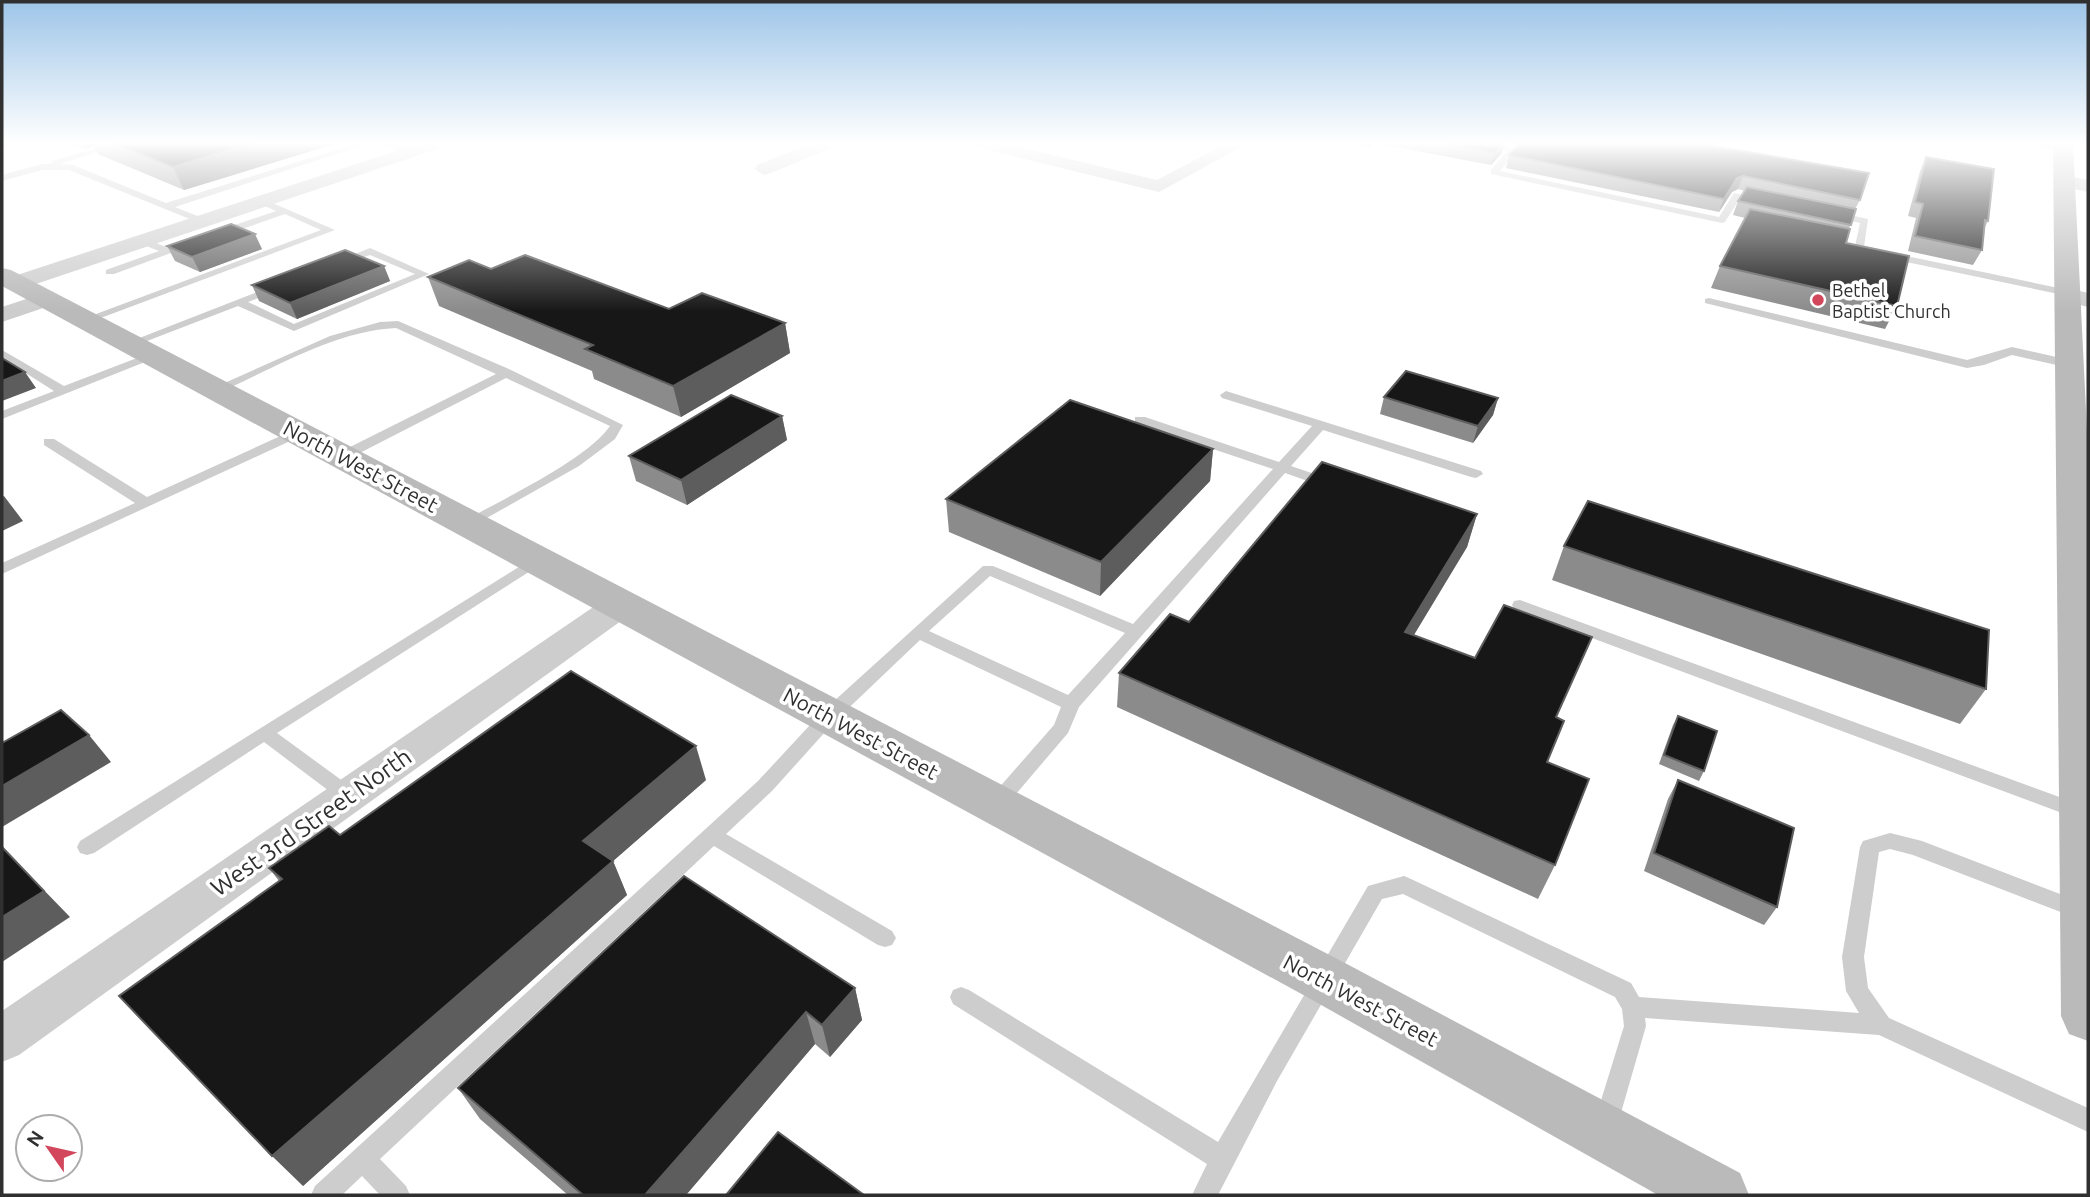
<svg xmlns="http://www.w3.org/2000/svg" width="2090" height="1197" font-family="Ubuntu,sans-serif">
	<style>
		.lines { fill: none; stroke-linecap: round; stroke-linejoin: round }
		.lane { fill: #cdcdcd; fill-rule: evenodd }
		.street { fill: #cdcdcd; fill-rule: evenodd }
		.secondary { fill: #bababa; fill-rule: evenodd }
		.wall { fill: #8b8b8b }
		.shaded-wall { fill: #5d5d5d }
		.building { fill: #171717; stroke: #5d5d5d; stroke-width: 2 }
		.poi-dot { fill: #d2475c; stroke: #fff; stroke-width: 2.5 }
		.labels { text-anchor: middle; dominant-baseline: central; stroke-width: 7; stroke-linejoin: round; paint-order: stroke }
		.far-poi-label { font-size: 18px; fill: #303030; stroke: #fff; text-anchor: start }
		.street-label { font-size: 21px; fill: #303030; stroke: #fff }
		.near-street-label { font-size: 24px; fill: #303030; stroke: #fff }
	</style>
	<rect width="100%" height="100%" fill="#fff"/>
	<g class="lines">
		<!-- lane -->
		<g class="lane">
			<path d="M110,144H122L60,164L73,165L166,203L355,144H367L175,207L205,219L207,221L202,224L69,170H42L2,181V175L42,164H51L52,161Z"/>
			<path d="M381,144H393L414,152L410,155Z"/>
			<path d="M1477,144H1493L1516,148V152L1500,171L1719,217L1734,193L1767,200L1762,203L1740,198L1725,222L1722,223L1491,174V170L1507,151Z"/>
			<path d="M261,198L335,230L90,322L80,320L321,230L285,214L222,236H214V232L276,211L258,203V199Z"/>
			<path d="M1832,211L1868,219L1864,247L2068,290L2073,293L2068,296L1854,251L1860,223L1829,216L1827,214Z"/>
			<path d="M139,239H147L168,248L190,241L195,244L114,274H106V270L159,251L139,243Z"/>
			<path d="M370,248L429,274L294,331L238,306L134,346H126L124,344L275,285L279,286V290L248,302L294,324L415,274L370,255L338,266L333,263Z"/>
			<path d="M1709,298L1967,360L2012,347L2074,361L2076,364L2070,368L2012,355L1984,365L1967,368L1705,303V299Z"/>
			<path d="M398,321L511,370L623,425L615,439L579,466L469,528L464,527L462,524L464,521C501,500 588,459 610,426L506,378L348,459H338L336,456L338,453L496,374L396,328C335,331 276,367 221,392L217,393L211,389L330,336L380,322Z"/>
			<path d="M2,350L64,386L150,353H158L160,356L2,419V411L54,391L2,358Z"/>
			<path d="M1226,391L1481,471L1483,474L1476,478L1471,477L1323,430L1291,466L1332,480L1334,483L1332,486H1322L1285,473L1079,707L1068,733L1004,808L997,811L990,808L988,803L990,798L1054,725L1061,707L920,640L835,721L772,791L726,834L892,931L896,938L892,945L885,947L878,945L714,846L380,1159L406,1186L410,1195H380L362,1176L342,1195H311L315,1186L758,781L823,711L983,566H993L1133,624L1273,469L1135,423V417H1145L1279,462L1312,426L1222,398L1220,395ZM990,576L1125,633L1068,695L929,631Z"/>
			<path d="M298,428L303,429V435L2,574V563L135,503L44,445V439H54L147,497Z"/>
			<path d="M538,555L546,560L543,563L277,733L355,790L357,795L355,800L348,802L341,800L264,742L94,853L87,855L80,853L77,847L80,841Z"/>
			<path d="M1520,600L2084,806L2087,811L2084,816L2077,819L2070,816L1514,609L1512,605L1514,601Z"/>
			<path d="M1890,833L1922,841L2086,904V916L2079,919L1913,855L1890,849L1879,852L1864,957L1868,988L1889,1018L2088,1108V1132L1879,1035L1645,1018L1646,1026L1618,1123L1615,1132L1606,1135L1597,1132L1594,1123L1624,1026L1622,1009L1615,997L1403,894L1382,899L1277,1081L1218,1195H1192L1207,1164L953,1004L950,997L953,990L961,987L969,990L1218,1142L1368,886L1404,876L1411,879L1631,983L1639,997L1859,1013L1846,991L1842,957L1860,847L1863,841Z"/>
		</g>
		<!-- street -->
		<g class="street">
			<path d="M417,144H443L440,148L24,288H8L5,283L8,278Z"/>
			<path d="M810,144H834L831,148L771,173L764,175L755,169L757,165Z"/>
			<path d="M977,144H1007L1157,180L1225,144H1247L1159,192L980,148Z"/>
			<path d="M2040,144H2070L2072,146L2063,151L2043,148Z"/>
			<path d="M2064,175L2088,180V192L2057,185L2054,181L2057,177Z"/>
			<path d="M2068,288L2088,293V307L2060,300L2056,295L2060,290Z"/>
			<path d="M47,292L55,294L59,299L55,304L2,322V307Z"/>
			<path d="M620,594L632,597L637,605L632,613L19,1055L2,1062V1011L608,597Z"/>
		</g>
		<!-- secondary -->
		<g class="secondary">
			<path d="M2053,144H2073L2088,452V1041L2069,1034L2061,1016Z"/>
			<path d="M2,268L11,270L1345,963L1740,1173L1749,1195H1658L1307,997L2,286Z"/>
		</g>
	</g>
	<!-- wall -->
	<g class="wall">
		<path d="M73,144H334L184,190L98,154L94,146L85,149Z"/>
		<path d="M1356,144H1374L1370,147Z"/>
		<path d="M1380,144H1505L1502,153L1491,165Z"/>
		<path d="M1506,144H1719L1717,146L1860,200L1855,209H1856L1849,229L1846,243L1897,306L1885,329L1711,288L1720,266L1745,218L1733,215L1738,201L1745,191L1738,189L1732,192L1719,212L1506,168L1509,155L1517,147L1516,145Z"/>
		<path d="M1926,157L1988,221L1985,227L1982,250L1973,265L1908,251L1916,218L1908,216L1920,171Z"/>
		<path d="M167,246L262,249L200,272L175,261Z"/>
		<path d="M384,266L390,281L297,319L259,301L252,285Z"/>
		<path d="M491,269L669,309L785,323L790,353L681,417L594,379L592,371L439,306L428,277Z"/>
		<path d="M1384,397L1498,398L1493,415L1473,443L1380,414Z"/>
		<path d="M782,416L787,440L687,505L636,481L629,456Z"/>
		<path d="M1213,449L1210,481L1100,596L949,532L946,499Z"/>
		<path d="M1477,514L1467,547L1414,635L1557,717L1547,762L1555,865L1538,899L1117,707L1119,673L1189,622Z"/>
		<path d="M1564,546L1986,689L1960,724L1552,580Z"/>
		<path d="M1678,716L1704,771L1699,781L1659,764L1673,725Z"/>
		<path d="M706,780L613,861L627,895L303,1186L279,881L269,868Z"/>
		<path d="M1678,780L1777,907L1764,925L1644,871L1668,799Z"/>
		<path d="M855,988L862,1020L830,1057L815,1044L686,1195H568L480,1119L458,1088Z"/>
	</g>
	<!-- shaded-wall -->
	<g class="shaded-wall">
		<path d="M2,144H13L2,147Z"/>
		<path d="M82,144H93L94,146L85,149Z"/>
		<path d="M251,144H334L184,190L173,167Z"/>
		<path d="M1502,144H1505L1502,153L1491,165L1495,153Z"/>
		<path d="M1743,176L1738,189L1732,192L1719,212L1724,199L1737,178Z"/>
		<path d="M255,234L262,249L200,272L192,257Z"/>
		<path d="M384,266L390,281L297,319L290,303Z"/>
		<path d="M785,323L790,353L681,417L673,386Z"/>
		<path d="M25,372L36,388L2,401V381Z"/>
		<path d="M1498,398L1493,415L1473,443L1478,426Z"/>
		<path d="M782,416L787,440L687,505L681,480Z"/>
		<path d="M1213,449L1210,481L1100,596L1101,562Z"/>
		<path d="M4,496L23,521L2,531V497Z"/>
		<path d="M1477,514L1467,547L1395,666L1405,632Z"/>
		<path d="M89,735L111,762L2,827V786Z"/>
		<path d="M696,746L706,780L597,875L583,841Z"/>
		<path d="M2,847L70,917L2,962Z"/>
		<path d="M613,861L627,895L303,1186L272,1156Z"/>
		<path d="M855,988L862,1020L830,1057L822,1025Z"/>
		<path d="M806,1012L815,1044L686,1195H645Z"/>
	</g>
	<!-- building -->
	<g class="building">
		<path d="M115,144H251L173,167Z"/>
		<path d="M1448,144H1502L1495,153Z"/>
		<path d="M1519,144H1715L1714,146L1869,173L1860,200L1743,176L1737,178L1724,199L1509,155Z"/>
		<path d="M1926,157L1994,169L1988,221L1985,220L1982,250L1915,236L1923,204L1915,202Z"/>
		<path d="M1747,187L1856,209L1851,225L1738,201Z"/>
		<path d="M1750,209L1850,229L1846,243L1909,256L1897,306L1720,266Z"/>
		<path d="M231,224L255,234L192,257L167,246Z"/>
		<path d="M345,250L384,266L290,303L252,285Z"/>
		<path d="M525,255L669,309L702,293L785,323L673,386L585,349L593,345L428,277L469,260L491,269Z"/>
		<path d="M2,358L25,372L2,381Z"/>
		<path d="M1406,371L1498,398L1478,426L1384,397Z"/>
		<path d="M731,395L782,416L681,480L629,456Z"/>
		<path d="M1070,400L1213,449L1101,562L946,499Z"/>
		<path d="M1322,462L1477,514L1405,632L1475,658L1504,605L1592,637L1556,717L1564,721L1547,762L1589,779L1555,865L1119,673L1170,614L1189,622Z"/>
		<path d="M1588,501L1989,630L1986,689L1564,546Z"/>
		<path d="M571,671L696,746L583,841L613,861L272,1156L119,996L282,879L269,868L329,826L340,835Z"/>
		<path d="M61,710L89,735L2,786V743Z"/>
		<path d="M1678,716L1717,731L1704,771L1664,755Z"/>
		<path d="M1678,780L1794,828L1777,907L1654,853Z"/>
		<path d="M2,847L44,891L2,917Z"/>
		<path d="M684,876L855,988L822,1025L806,1012L645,1195H583L458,1088Z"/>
		<path d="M778,1132L864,1195H726Z"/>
	</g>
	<!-- sky -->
	<linearGradient id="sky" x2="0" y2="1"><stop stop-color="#9dc5e8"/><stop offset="0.46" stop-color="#fff"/><stop offset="1" stop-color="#fff" stop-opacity="0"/></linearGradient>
	<rect width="2090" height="311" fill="url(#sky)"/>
	<!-- markers -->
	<circle class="poi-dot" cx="1818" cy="300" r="7"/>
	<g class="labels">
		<!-- far-poi labels -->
		<g class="far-poi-label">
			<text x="1832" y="290">Bethel<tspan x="1832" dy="21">Baptist Church</tspan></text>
		</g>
		<!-- street labels -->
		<g class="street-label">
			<text transform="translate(361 466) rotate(28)">North West Street</text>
			<text transform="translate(861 733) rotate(28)">North West Street</text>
			<text transform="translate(1361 1000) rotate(28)">North West Street</text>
		</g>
		<!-- near-street labels -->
		<g class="near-street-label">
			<text transform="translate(311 822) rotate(-35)">West 3rd Street North</text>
		</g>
	</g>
	<!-- border -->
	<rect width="2090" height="1197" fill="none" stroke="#303030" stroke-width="7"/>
	<!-- north arrow -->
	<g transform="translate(49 1148) rotate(304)"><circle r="33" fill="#ffffff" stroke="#acacac" stroke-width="2"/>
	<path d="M0-5L12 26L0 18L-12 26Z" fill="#d2475c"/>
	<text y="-10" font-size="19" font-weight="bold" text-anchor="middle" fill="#303030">N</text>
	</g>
</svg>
